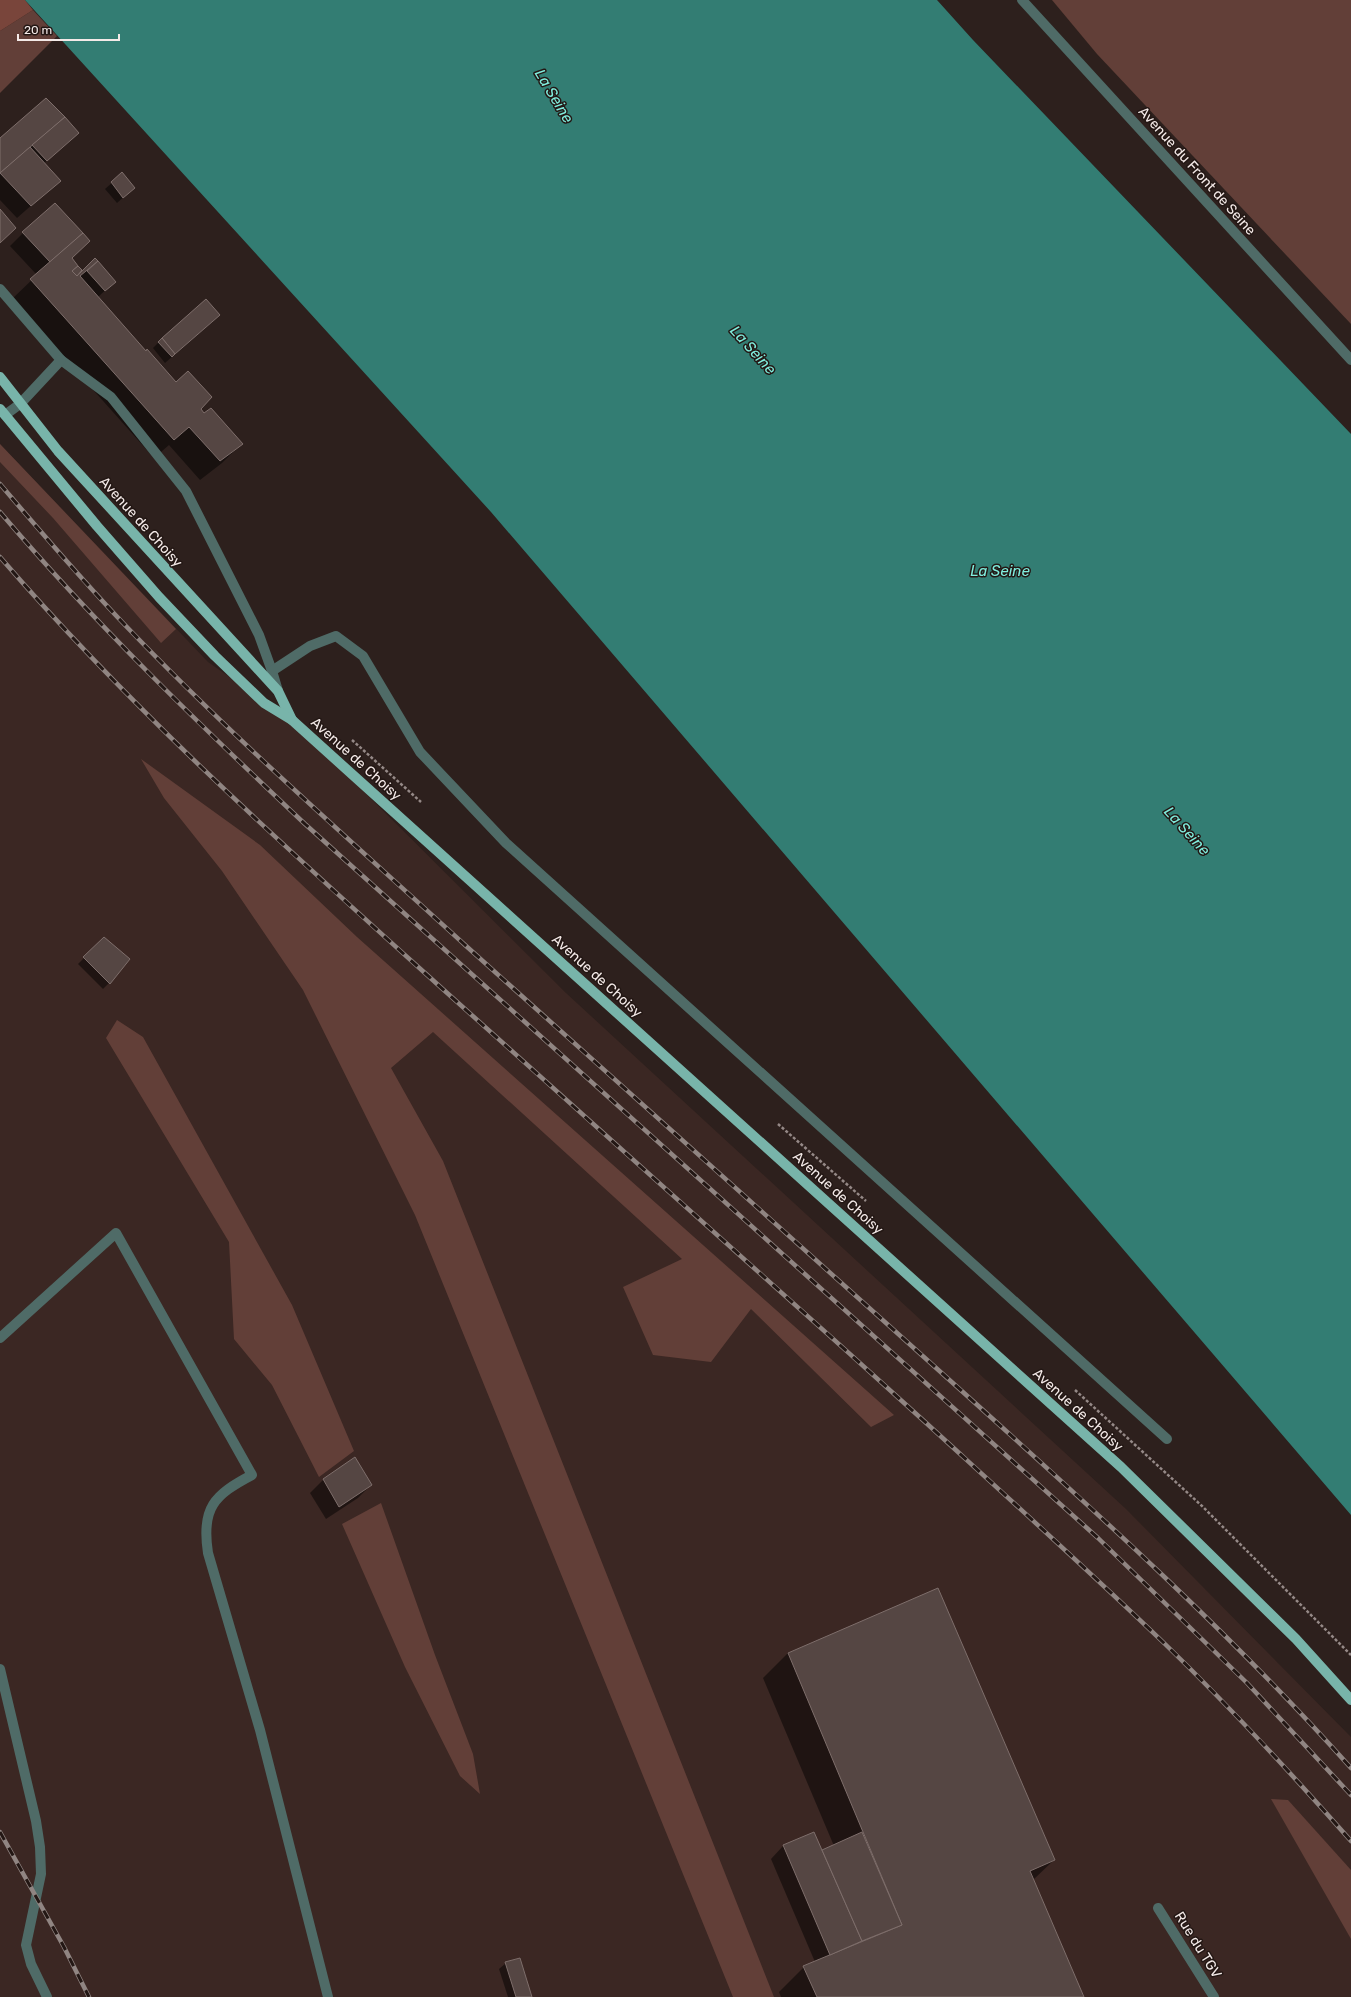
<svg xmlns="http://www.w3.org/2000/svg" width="1351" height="1997" font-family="Rubik,sans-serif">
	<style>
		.built { fill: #3b2723 }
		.green { fill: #623f38 }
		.forest { fill: #79453b }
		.water { fill: #337d73 }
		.shadow { fill: #0007 }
		.building { fill: #554643; stroke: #7e6e6b }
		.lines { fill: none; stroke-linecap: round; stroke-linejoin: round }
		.path { stroke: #958987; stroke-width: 2.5; stroke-dasharray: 3 2; stroke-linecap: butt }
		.minor { stroke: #4f6b67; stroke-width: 10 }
		.major { stroke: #78b4aa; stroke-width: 10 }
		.rail-casing { stroke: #908582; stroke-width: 4.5 }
		.rail { stroke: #231714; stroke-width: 3; stroke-dasharray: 9; stroke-linecap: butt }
		.labels { text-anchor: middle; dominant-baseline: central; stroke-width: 3; stroke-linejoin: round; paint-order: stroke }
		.street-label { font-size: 14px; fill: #f4eae8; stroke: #231714 }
		.water-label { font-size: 15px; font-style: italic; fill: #80eede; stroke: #231714 }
	</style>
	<rect width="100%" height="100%" fill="#2d201d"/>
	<!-- built -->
	<path class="built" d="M0,444L208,662L292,720L566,993L1126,1509L1351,1737V1997H0Z"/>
	<!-- green -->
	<g class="green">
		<path d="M1052,0H1351V324L1097,54Z"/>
		<path d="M33,10L57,36L0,93V31Z"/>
		<path d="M0,444L176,629L161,643L53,518L0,462Z"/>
		<path d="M141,759L260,845L357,937L894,1415L871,1427L751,1309L711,1362L653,1355L623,1287L682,1259L433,1032L391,1068L443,1161L774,1997H733L415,1215L303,990L222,871L164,798Z"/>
		<path d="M117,1020L143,1037L292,1305L354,1451L319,1477L272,1385L234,1339L229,1242L106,1038Z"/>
		<path d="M381,1503L435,1655L473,1754L480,1794L460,1776L405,1667L342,1524Z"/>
		<path d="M1271,1799L1288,1800L1351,1870V1939Z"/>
	</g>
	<!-- forest -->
	<path class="forest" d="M0,0H25L33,10L0,31Z"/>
	<!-- water -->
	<path class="water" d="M25,0H937L973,40L1351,434V1515L491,512Z"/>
	<!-- shadow -->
	<g class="shadow">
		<path d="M72,139L44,163L59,181L17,218L0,200V140Z"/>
		<path d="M122,174L127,194L117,203L105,189Z"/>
		<path d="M23,233L71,258L74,280L95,260L114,282L97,298L145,352L204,414L241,444L222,463L200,480L169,445L154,458L12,299L37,275L10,246Z"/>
		<path d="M213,321L165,363L153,348L159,342Z"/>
		<path d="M104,938L109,983L103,989L78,964Z"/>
		<path d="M355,1459L371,1485L358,1498L326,1519L310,1493L323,1480Z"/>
		<path d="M938,1590L1054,1860L1033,1880L1083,1997H781L779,1992L804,1967L815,1962L771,1859L783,1846L821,1851L834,1846L763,1678L788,1653Z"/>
		<path d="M506,1963L531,1997H508L499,1969Z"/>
	</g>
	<!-- building -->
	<g class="building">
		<path d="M46,98L65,117L0,173V138Z"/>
		<path d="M65,117L79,133L47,161L32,145Z"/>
		<path d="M30,147L61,181L31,206L0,173Z"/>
		<path d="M122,172L135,188L123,198L111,182Z"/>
		<path d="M55,203L83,233L50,262L22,232Z"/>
		<path d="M0,209L16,228L0,243Z"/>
		<path d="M83,233L90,241L72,258L78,266L72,271L77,276L95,258L98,261L80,276L146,351L147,349L176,382L188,371L212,397L201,409L204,413L211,408L243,444L220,461L189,427L174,440L30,279Z"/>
		<path d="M98,261L116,282L105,291L87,271Z"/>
		<path d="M78,266L82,270L77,276L72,271Z"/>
		<path d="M206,299L220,315L175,354L162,338Z"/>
		<path d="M162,338L175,354L172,357L158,342Z"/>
		<path d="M104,937L130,959L110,984L83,957Z"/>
		<path d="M355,1457L372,1485L339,1507L323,1479Z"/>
		<path d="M938,1588L1055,1860L1030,1871L1084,1997H817L803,1966L902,1925L788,1653Z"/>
		<path d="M814,1832L862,1941L830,1955L783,1845Z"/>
		<path d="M862,1832L902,1925L862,1941L822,1850Z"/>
		<path d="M520,1958L532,1997H516L505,1962Z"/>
	</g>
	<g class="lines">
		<!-- path -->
		<g class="path">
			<path d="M352,740L421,802"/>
			<path d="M778,1124L866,1201"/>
			<path d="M1075,1390L1202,1506L1351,1655"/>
		</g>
		<!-- minor -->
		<g class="minor">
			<path d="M1022,0L1351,360"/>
			<path d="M0,289L61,360L111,397L186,491L259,635L272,671L278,691"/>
			<path d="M5,415L20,404L61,360"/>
			<path d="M272,671L310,646L336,636L363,656L420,752L506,843L1167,1439"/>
			<path d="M0,1338L116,1233L252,1475C214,1495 201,1508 208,1553L260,1730L328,1997"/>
			<path d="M0,1669L36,1821L40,1847L41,1874L26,1945L31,1964L47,1997"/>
			<path d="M1158,1908L1214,1997"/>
		</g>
		<!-- major -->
		<g class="major">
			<path d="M0,377L58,451L278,691L292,720"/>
			<path d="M0,409L97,526L159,597L215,656L264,703L292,720L354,776L1121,1467L1296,1639L1351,1700"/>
		</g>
		<defs>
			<g id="rail">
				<path d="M0,484C40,531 81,579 124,624C232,737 350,840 465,945C635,1098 805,1250 974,1402C1104,1519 1234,1637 1351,1768"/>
				<path d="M0,512C95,624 199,724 305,824L1098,1538L1247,1683L1351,1795"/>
				<path d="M0,557C133,711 285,847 436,983C598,1129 762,1274 924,1421C1005,1495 1086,1568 1165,1644C1230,1707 1291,1773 1351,1841"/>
				<path d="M0,1832L64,1947L89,1997"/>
			</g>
		</defs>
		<!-- rail casing -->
		<use href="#rail" class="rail-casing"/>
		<!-- rail -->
		<use href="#rail" class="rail"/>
	</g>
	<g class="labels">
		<!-- street labels -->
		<g class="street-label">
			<text transform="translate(1197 171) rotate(48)">Avenue du Front de Seine</text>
			<text transform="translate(141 522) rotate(48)">Avenue de Choisy</text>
			<text transform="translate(356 759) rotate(42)">Avenue de Choisy</text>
			<text transform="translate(597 976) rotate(42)">Avenue de Choisy</text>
			<text transform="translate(838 1193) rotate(42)">Avenue de Choisy</text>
			<text transform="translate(1078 1410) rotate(42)">Avenue de Choisy</text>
			<text transform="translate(1198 1945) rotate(58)">Rue du TGV</text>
		</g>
		<!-- water labels -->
		<g class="water-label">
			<text transform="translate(554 96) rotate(59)">La Seine</text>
			<text transform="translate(753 350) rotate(48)">La Seine</text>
			<text x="1000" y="571">La Seine</text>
			<text transform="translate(1187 831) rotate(48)">La Seine</text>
		</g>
	</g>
	<!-- scale -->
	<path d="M18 34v6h101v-6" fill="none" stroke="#f4eae8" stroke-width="2"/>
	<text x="24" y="34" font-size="12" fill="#f4eae8" stroke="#231714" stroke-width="3" paint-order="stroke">20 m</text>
</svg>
